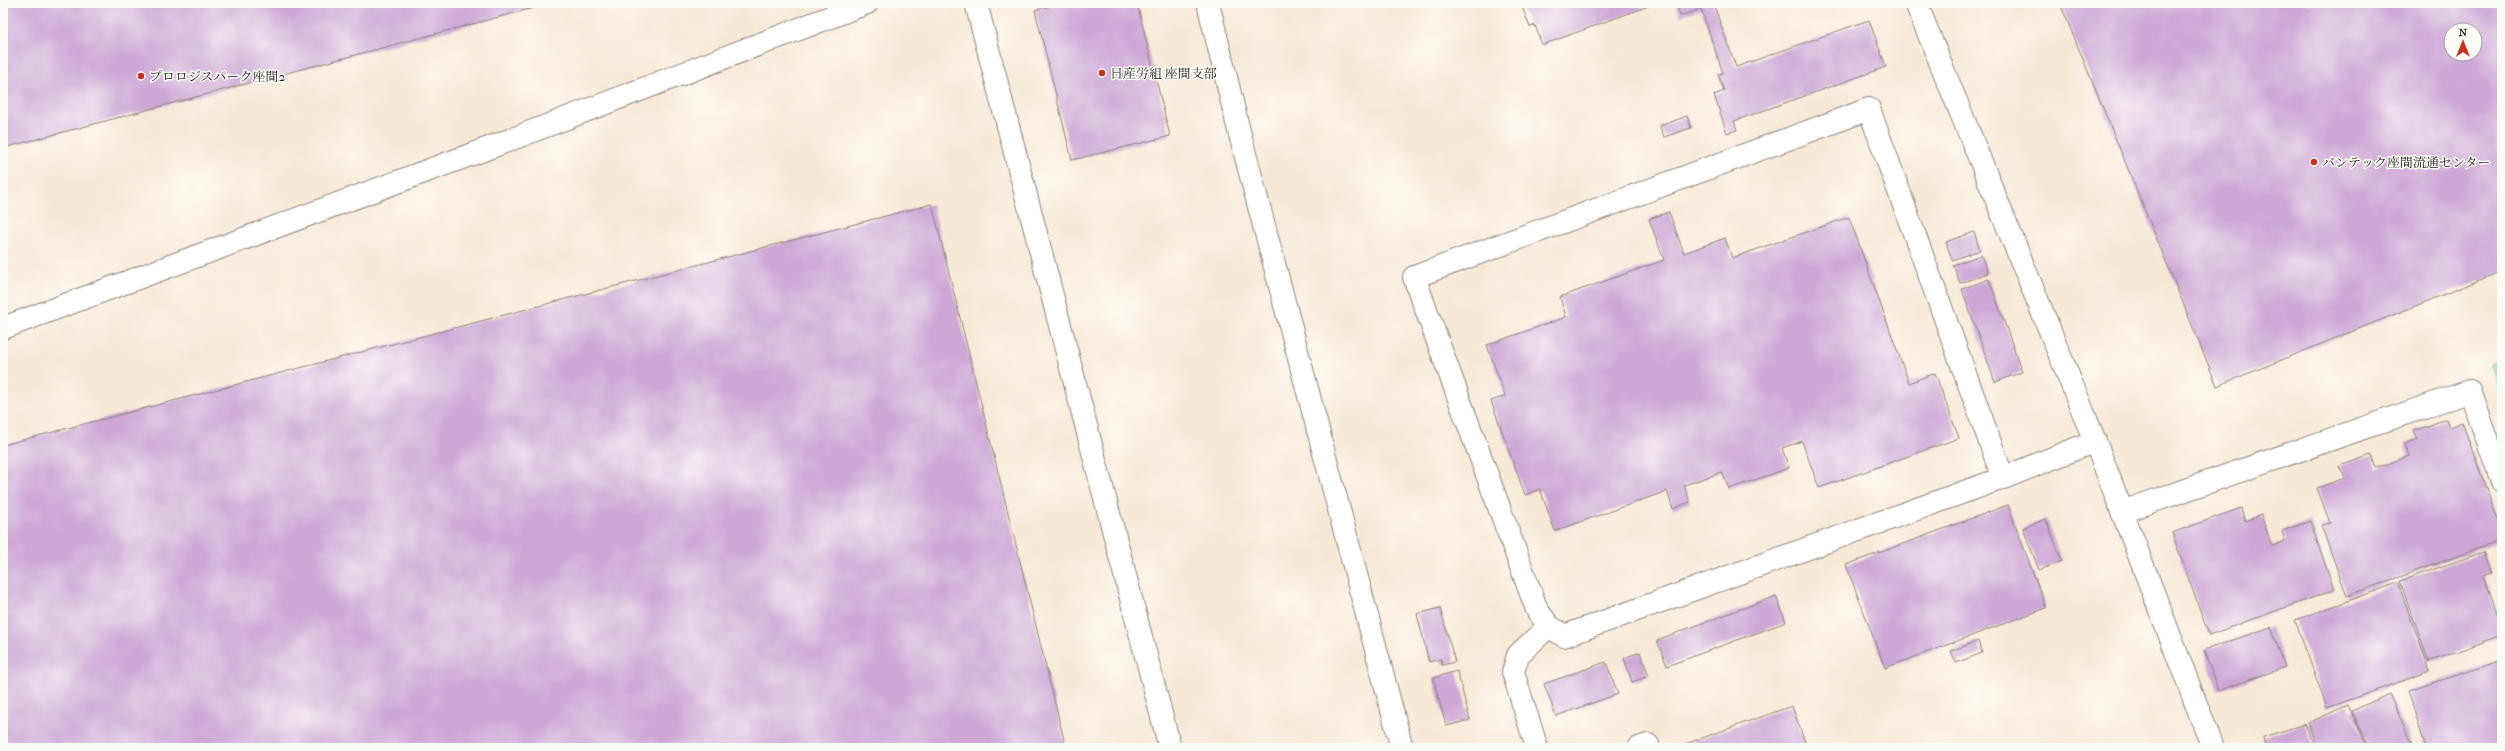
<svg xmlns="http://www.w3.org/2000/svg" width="2505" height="751" font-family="'IM FELL French Canon','Noto Serif JP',serif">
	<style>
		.green { fill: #87e1a7; stroke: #527e62 }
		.building { fill: #cea7d7; fill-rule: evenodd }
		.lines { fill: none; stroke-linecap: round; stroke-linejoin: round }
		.minor-casing { stroke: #8a8279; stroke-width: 24 }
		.minor { stroke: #fff; stroke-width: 22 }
		.poi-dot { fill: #c8321e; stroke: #fdfcf7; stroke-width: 1.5 }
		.labels { text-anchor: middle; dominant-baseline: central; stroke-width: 3; stroke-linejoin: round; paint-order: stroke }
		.poi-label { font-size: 13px; fill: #1c1c1c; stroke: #fdfcf7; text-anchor: start }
	</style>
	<rect width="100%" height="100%" fill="#fdfcf7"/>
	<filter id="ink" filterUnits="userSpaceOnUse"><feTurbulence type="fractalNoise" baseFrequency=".025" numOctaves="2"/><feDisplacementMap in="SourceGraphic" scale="8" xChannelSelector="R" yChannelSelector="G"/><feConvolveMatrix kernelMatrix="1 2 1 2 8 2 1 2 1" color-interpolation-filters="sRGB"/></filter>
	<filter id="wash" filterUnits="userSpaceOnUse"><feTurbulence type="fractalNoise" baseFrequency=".012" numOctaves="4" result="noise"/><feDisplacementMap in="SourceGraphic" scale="16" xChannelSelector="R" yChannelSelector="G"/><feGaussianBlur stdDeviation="0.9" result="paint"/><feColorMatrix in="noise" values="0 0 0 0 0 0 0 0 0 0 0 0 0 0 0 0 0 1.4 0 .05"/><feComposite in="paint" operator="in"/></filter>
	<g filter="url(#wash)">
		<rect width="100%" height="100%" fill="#f8e9d6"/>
		<!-- green -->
		<path class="green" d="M2502,359V399L2491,364Z"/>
		<g id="blocks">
			<!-- building -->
			<g class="building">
				<path d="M3,3H552L3,148Z"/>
				<path d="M1064,3H1137L1170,136L1072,160L1035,10Z"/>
				<path d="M1527,3H1657L1542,45L1535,25L1530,27L1522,7Z"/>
				<path d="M1676,3H1713L1736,67L1869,20L1886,67L1734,121L1737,130L1727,133L1714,95L1724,91L1718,74L1723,73L1701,9L1680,16Z"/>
				<path d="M2060,3H2502V271L2217,386ZM2451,30H2475V54H2451Z"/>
				<path d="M1687,116L1691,128L1664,137L1660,126Z"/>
				<path d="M932,204L1066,748H3V445Z"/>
				<path d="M1669,212L1684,253L1725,238L1732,258L1849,217L1909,383L1935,373L1959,438L1819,488L1802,441L1782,448L1789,468L1729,489L1722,472L1684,485L1690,502L1673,509L1667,491L1555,531L1540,489L1525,495L1491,401L1505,396L1487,345L1566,317L1560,297L1664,260L1649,219Z"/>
				<path d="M1974,232L1980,250L1952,260L1946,242Z"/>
				<path d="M1981,255L1988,273L1960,283L1953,265Z"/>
				<path d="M1989,279L2022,372L1995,382L1962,289Z"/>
				<path d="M2446,419L2449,427L2462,422L2502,532V540L2347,596L2321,525L2330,523L2317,488L2345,478L2340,466L2371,455L2376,468L2409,456L2405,444L2418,439L2414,431Z"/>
				<path d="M2008,505L2046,608L1885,668L1846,565Z"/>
				<path d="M2241,508L2245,521L2261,515L2272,546L2285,541L2282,531L2310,521L2334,590L2209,635L2172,533Z"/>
				<path d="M2046,519L2062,561L2039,570L2023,528Z"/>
				<path d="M2483,552L2491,573L2484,576L2502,627V635L2429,662L2400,581Z"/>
				<path d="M2398,583L2430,671L2327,708L2295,620Z"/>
				<path d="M1776,596L1786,622L1667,666L1657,640Z"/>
				<path d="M1440,608L1455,662L1442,665L1441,659L1429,662L1417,614Z"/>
				<path d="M2271,627L2285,667L2218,691L2204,650Z"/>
				<path d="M1978,641L1982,653L1956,663L1951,651Z"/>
				<path d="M1640,652L1649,676L1632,682L1624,658Z"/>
				<path d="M2502,660V735L2500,736L2502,748H2426L2408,691Z"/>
				<path d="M1606,662L1618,694L1556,716L1544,684Z"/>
				<path d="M1457,671L1470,720L1446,726L1433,678Z"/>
				<path d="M2389,694L2414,748H2370L2352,711Z"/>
				<path d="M2348,705L2368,748H2319L2308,723Z"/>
				<path d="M1792,706L1807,748H1686L1685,744Z"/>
				<path d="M2305,724L2316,748H2266L2263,737Z"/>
			</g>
		</g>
	</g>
	<g filter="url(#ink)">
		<use href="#blocks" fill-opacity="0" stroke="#8a8279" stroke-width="1"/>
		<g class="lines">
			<defs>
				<g id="minor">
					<path d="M976,3L1170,748"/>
					<path d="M1208,3L1239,131L1402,748"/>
					<path d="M1916,3L2095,441L2213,748"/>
					<path d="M3,328L486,149L867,3"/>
					<path d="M2003,478L1869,109L1414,277L1537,610L1549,626L1564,636L2003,478L2095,441"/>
					<path d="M2122,512L2470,391L2502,481"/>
					<path d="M1537,748L1513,672L1518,655L1549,626"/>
					<path d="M1639,748L1648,745L1649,748"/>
				</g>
			</defs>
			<!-- minor casing -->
			<use href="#minor" class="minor-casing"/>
			<!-- minor -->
			<use href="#minor" class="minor"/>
		</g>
	</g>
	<!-- markers -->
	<g class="poi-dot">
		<circle cx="1102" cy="73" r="4"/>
		<circle cx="141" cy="76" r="4"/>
		<circle cx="2314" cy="162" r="4"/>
	</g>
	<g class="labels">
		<!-- poi labels -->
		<g class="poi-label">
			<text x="1110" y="73">日産労組 座間支部</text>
			<text x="149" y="76">プロロジスパーク座間2</text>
			<text x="2322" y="162">バンテック座間流通センター</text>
		</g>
	</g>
	<!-- margin -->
	<rect width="2505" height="751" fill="none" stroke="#fdfcf7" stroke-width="16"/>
	<!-- north arrow -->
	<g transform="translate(2463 42)"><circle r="19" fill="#fdfcf7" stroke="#a3a29f"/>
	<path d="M0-3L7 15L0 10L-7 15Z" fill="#c8321e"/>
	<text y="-6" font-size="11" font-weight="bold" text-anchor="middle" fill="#1c1c1c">N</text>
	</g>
</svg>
